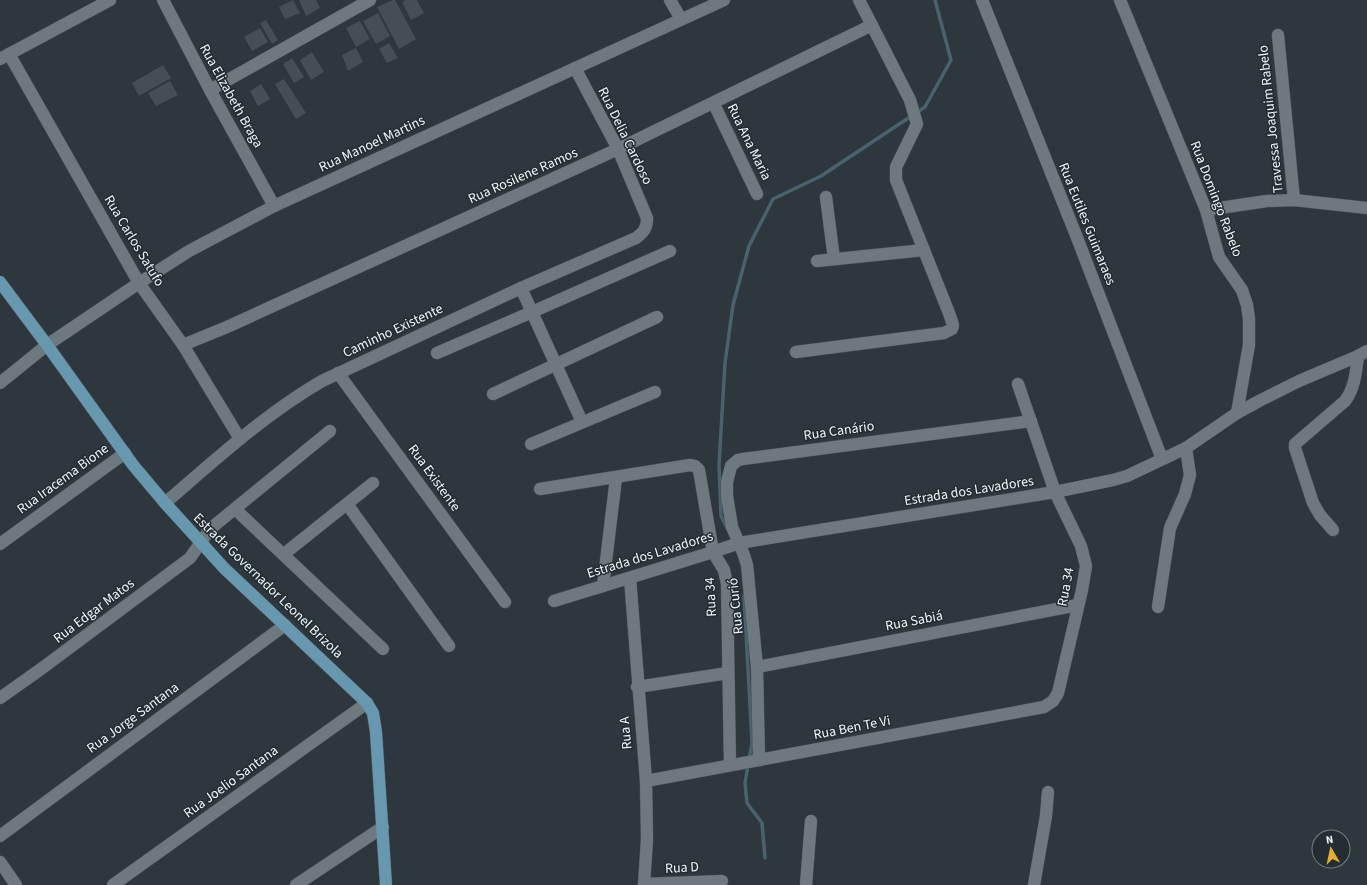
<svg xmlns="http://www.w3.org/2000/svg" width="1367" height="885" font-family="'Source Sans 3',sans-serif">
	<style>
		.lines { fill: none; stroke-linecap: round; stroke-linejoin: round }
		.stream { stroke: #48626e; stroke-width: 3.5 }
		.building { fill: #444e54 }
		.minor-casing { stroke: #4e565b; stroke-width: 13 }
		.major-casing { stroke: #4e565b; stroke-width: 13 }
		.minor { stroke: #6e797f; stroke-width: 12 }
		.major { stroke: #6798b0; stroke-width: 12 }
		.labels { text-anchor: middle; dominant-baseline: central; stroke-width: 3; stroke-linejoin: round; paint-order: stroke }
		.street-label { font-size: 14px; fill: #eff6f9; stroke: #232d32 }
	</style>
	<rect width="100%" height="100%" fill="#2d373d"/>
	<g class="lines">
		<!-- stream -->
		<g class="stream">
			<path d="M727,528L721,516L719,465L725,363L733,305L749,246L773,199L821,176L925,107L951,60L935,0"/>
			<path d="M744,595L752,743L749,759"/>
			<path d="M748,765L745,783L747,803L762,823L765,858"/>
		</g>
	</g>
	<!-- building -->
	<g class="building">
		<path d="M293,0L300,13L285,19L279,7Z"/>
		<path d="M299,0H316L320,8L306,16Z"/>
		<path d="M393,0H395L416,39L399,49L377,7Z"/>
		<path d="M405,0H417L424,13L411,20L402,2Z"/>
		<path d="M378,13L390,36L376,44L363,21Z"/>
		<path d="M266,20L278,40L272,44L260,23Z"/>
		<path d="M360,21L370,39L356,47L346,28Z"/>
		<path d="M260,28L268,42L252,51L244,37Z"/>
		<path d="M389,43L398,58L387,63L379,49Z"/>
		<path d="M356,48L363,62L348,71L342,55Z"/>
		<path d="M312,52L324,72L311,80L300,60Z"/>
		<path d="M292,58L304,77L294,83L283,64Z"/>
		<path d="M163,65L171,78L139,96L132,83Z"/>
		<path d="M284,79L306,113L296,119L275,84Z"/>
		<path d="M170,81L178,95L156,106L148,93Z"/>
		<path d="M261,84L270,99L258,106L250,91Z"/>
	</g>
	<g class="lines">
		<defs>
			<g id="minor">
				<path d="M163,0L210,90L274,206"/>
				<path d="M670,0L681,19"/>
				<path d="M982,0L1076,235L1162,459"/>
				<path d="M1120,0L1206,210L1219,257L1242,290L1247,305L1249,319V345L1237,413"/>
				<path d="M1278,35L1294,200"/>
				<path d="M9,54L139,283L183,345L240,439"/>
				<path d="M0,59L110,0"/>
				<path d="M210,90L370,0"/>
				<path d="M714,104L757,194"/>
				<path d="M826,197L834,259"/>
				<path d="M1206,210L1267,201L1294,200L1367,208"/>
				<path d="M817,261L924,250"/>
				<path d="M521,288L582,422"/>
				<path d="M183,345L227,327L618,149L872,25"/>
				<path d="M796,352L944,333L952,329L953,325L949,313L896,180V167L917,124L910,100L859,0"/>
				<path d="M437,353L532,312L670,251"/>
				<path d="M338,373L505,602"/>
				<path d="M0,383L47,345L139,283L189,251L274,206L724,0"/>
				<path d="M493,394L657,317"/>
				<path d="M531,444L655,392"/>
				<path d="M540,489L690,465L695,466L699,470L713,552L724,570L727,584L730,765"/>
				<path d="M165,503C215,460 265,414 322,381L521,288L636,238C644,232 647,228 647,218L618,149L575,68"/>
				<path d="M347,504L449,646"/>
				<path d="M235,509L383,649"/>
				<path d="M1333,530L1320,515L1313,503L1295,448V444L1345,401C1355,388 1356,371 1358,356"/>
				<path d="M0,544L125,453"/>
				<path d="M284,554L373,483"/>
				<path d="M630,578L646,781L647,839L644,885"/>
				<path d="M603,586L616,478"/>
				<path d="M554,601L713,552L739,543L1055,492L1113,480L1127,476L1186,448L1237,413L1261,400L1299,381L1358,356L1367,351"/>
				<path d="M1158,607L1170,528L1185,494L1190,475L1186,448"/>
				<path d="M757,667L1078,605"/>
				<path d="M637,687L728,673"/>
				<path d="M0,698L41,669L190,558L210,529L330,431"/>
				<path d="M759,760L757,667L747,565L744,555L732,527L727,496V482L731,466L738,460L743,459L1031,421"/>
				<path d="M646,781L1044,707L1053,701L1058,693L1082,590L1086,566L1081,546L1055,492L1018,384"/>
				<path d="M0,836L285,625"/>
				<path d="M0,862L16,885"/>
				<path d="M644,884L722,881"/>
				<path d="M113,885L367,703"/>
				<path d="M296,885L383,827"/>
				<path d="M806,885L811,821"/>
				<path d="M1034,885L1046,816L1048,792"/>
			</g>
			<path id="major" d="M0,282L47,345L133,465L165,503L224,568L367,703L373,713L376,732L386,885"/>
		</defs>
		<!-- minor casing -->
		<use href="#minor" class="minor-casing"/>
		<!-- major casing -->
		<use href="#major" class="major-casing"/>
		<!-- minor -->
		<use href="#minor" class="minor"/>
		<!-- major -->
		<use href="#major" class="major"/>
	</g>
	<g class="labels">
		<!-- street labels -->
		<g class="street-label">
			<text transform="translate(231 96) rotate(61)">Rua Elizabeth Braga</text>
			<text transform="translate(1271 119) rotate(-96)">Travessa Joaquim Rabelo</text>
			<text transform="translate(625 136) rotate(64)">Rua Delia Cardoso</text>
			<text transform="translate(749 142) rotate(64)">Rua Ana Maria</text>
			<text transform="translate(372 144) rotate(-25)">Rua Manoel Martins</text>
			<text transform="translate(523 176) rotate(-24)">Rua Rosilene Ramos</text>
			<text transform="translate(1216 199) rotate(69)">Rua Domingo Rabelo</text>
			<text transform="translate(1087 224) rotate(68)">Rua Eutiles Guimaraes</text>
			<text transform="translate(134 241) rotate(59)">Rua Carlos Satufo</text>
			<text transform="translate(393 331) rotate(-25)">Caminho Existente</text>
			<text transform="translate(839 431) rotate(-8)">Rua Canário</text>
			<text transform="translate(434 478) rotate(54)">Rua Existente</text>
			<text transform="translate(63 479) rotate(-36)">Rua Iracema Bione</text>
			<text transform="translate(969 491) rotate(-9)">Estrada dos Lavadores</text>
			<text transform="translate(650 555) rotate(-17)">Estrada dos Lavadores</text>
			<text transform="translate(268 586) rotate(44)">Estrada Governador Leonel Brizola</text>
			<text transform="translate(1066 587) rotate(-79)">Rua 34</text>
			<text transform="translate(711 597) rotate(-93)">Rua 34</text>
			<text transform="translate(736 606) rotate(-96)">Rua Curió</text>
			<text transform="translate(94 611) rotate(-37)">Rua Edgar Matos</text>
			<text transform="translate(914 621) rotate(-11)">Rua Sabiá</text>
			<text transform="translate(133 718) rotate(-36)">Rua Jorge Santana</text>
			<text transform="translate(852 728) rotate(-11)">Rua Ben Te Vi</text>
			<text transform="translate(626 733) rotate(-95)">Rua A</text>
			<text transform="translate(231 782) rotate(-36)">Rua Joelio Santana</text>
			<text transform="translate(682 868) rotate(-3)">Rua D</text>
		</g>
	</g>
	<!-- north arrow -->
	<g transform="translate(1331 849) rotate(351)"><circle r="19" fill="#232d32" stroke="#757d82"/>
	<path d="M0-3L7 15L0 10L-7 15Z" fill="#e4ad35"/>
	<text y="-6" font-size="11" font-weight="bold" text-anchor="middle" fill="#eff6f9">N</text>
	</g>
</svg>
